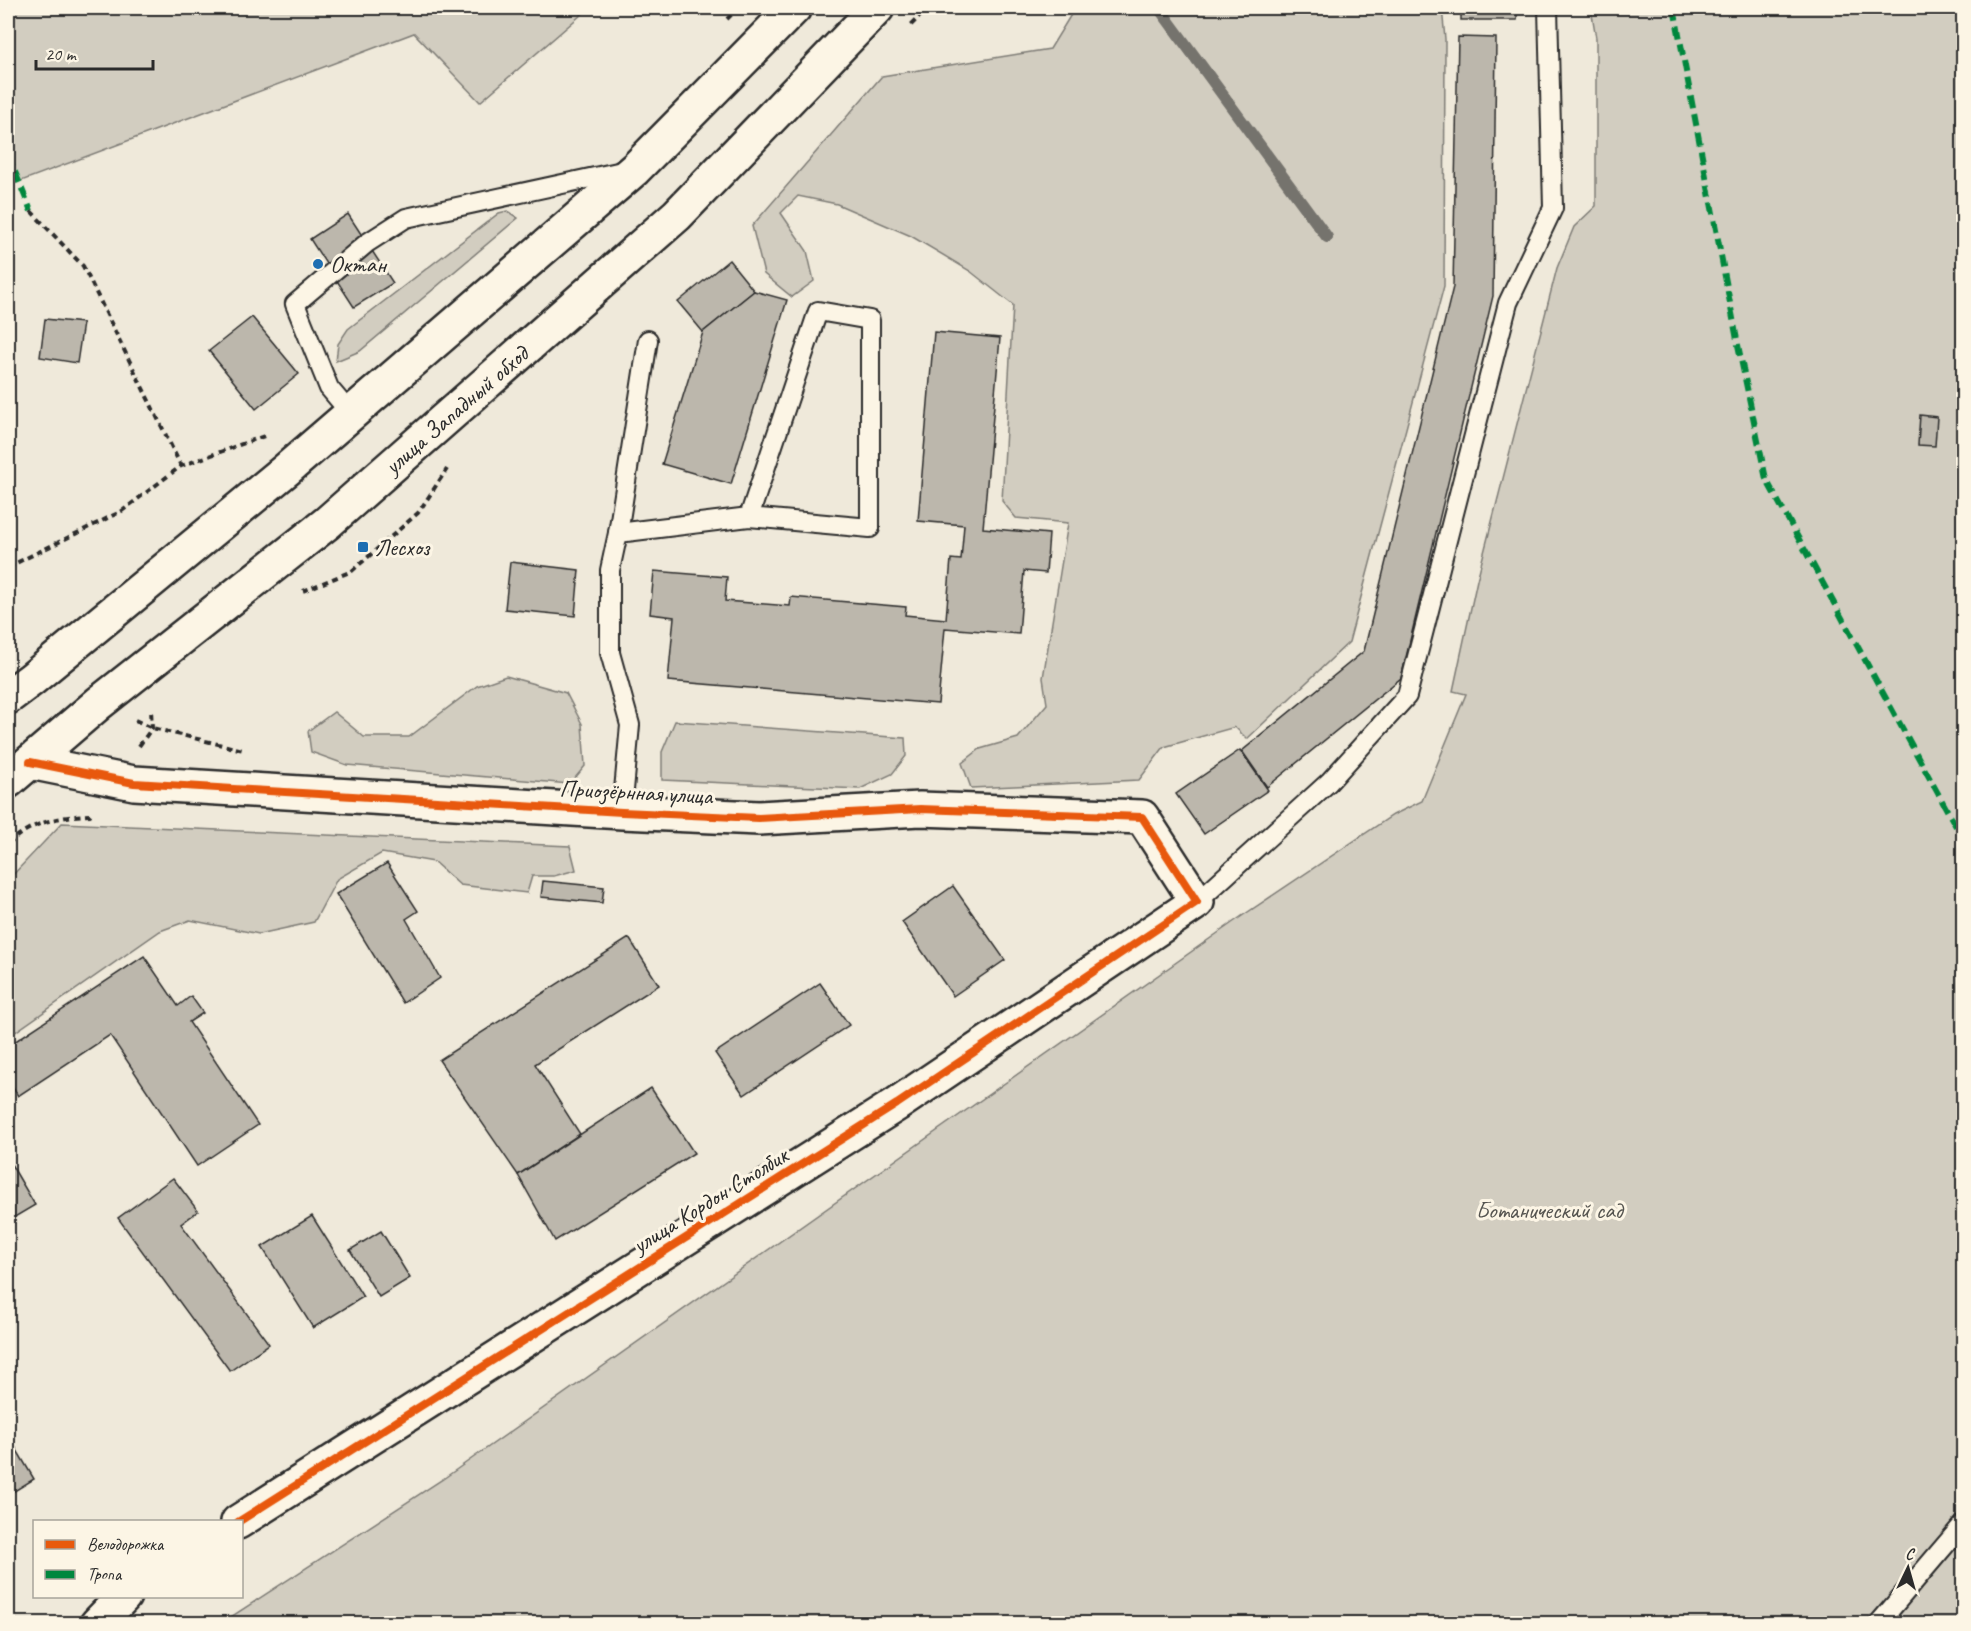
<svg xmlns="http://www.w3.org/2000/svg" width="1971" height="1631" font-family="Caveat,sans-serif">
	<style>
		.green { fill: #d2cdc0; stroke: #7e7c76; stroke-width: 1.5 }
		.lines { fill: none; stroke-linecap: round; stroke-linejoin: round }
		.stream { stroke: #75736d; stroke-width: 12 }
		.building { fill: #bcb7ac; stroke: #2b2b2b; stroke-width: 1.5 }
		.lane-casing { stroke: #2b2b2b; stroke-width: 22 }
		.street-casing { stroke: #2b2b2b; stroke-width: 38 }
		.secondary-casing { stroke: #2b2b2b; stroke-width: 38 }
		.path { stroke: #2b2b2b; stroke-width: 4; stroke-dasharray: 6 4.5; stroke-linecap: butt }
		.lane { stroke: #fcf5e5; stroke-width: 18 }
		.street { stroke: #fcf5e5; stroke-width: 33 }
		.secondary { stroke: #fcf5e5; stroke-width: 33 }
		.quiet { stroke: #00873e; stroke-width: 6; stroke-dasharray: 12 6; stroke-linecap: butt }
		.cycleway-casing { stroke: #fcf5e5; stroke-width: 11 }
		.cycleway { stroke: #e8590c; stroke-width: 8 }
		.poi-dot { fill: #1f6fb2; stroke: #fcf5e5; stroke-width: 2 }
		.labels { text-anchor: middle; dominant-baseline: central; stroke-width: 6; stroke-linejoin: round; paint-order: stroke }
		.poi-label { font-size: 24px; fill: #2b2b2b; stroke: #fcf5e5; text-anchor: start }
		.street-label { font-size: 24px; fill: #2b2b2b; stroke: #fcf5e5 }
		.park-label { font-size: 24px; fill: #555450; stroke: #fcf5e5 }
	</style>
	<rect width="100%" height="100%" fill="#efe9da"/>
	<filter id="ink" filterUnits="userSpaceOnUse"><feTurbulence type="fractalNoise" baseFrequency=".0167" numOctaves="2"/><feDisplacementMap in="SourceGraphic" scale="12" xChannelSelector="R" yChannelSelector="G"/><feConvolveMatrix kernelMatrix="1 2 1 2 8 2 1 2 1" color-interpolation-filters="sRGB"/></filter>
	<g filter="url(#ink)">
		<!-- green -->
		<g class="green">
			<path d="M8,8H589L480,102L414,33L8,186Z"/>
			<path d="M1075,8H1442L1445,39L1444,286L1349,642L1247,739L1235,727L1164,747L1139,780L971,788L962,763L980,749L1018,738L1047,704L1043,678L1068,523L1016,518L1002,501L1013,305L970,271L911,236L837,204L798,196L781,213L807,251L814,281L792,297L764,274L752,226L882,76L1050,49Z"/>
			<path d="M1591,8H1963V1623L220,1624L443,1479L1242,916L1393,815L1422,801L1466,694L1453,691L1477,580L1557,268L1574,227L1596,206V38Z"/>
			<path d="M507,211L518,218L360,351L336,361L338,344L348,329L499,213Z"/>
			<path d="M506,676L566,693L582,724L585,766L570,784L347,765L311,752L308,731L334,712L364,737H409L477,686Z"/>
			<path d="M675,721L905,738L906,756L892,774L860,789L662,780V752Z"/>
			<path d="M62,823L570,846L576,870L554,876H532L527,893L460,885L434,862L382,853L337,879L314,922L259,934L190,920L160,931L8,1037V880Z"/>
		</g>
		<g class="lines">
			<!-- stream -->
			<path class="stream" d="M1159,8L1327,237"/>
		</g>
		<!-- building -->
		<g class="building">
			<rect x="1461" y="8" width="56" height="12"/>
			<path d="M1458,37L1496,38L1493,296L1401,678L1267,787L1242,751L1364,651L1453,287Z"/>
			<path d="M348,214L393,283L354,307L310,239Z"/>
			<path d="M729,260L754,291L703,332L678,302Z"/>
			<path d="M754,291L787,300L731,484L662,464L703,332Z"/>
			<path d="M252,317L299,374L256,409L209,351Z"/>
			<path d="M45,319L83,323L77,363L40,357Z"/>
			<path d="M934,332L1000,338L983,528L1049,534L1046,573L1024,571L1019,634L945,628L938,704L668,681L674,617L650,614L654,571L727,577L725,601L790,606L791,597L906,607L905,615L946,619L951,559L961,560L964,525L918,521Z"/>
			<path d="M1920,415L1937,417L1935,446L1918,445Z"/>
			<path d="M510,562L579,570L575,616L505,609Z"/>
			<path d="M1240,750L1268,790L1204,834L1176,794Z"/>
			<path d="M387,863L418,911L406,919L440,978L403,1003L336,894Z"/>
			<path d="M543,881L604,887L602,903L541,897Z"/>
			<path d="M953,886L1005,960L953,996L902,922Z"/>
			<path d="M629,938L659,985L535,1064L580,1134L518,1175L439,1060Z"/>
			<path d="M144,956L178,1006L191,996L203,1013L189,1022L258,1125L197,1166L110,1035L18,1096L8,1080V1046Z"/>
			<path d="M820,983L849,1025L744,1095L715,1053Z"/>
			<path d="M651,1088L694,1153L555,1241L518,1175Z"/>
			<path d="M8,1159L35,1205L8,1221Z"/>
			<path d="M173,1178L198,1211L181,1224L269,1344L230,1371L118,1218Z"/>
			<path d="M312,1216L363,1297L313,1328L262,1247Z"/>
			<path d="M381,1231L410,1278L379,1297L350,1250Z"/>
			<path d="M8,1435L34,1479L8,1495Z"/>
		</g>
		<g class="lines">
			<defs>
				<g id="lane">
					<path d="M351,414L329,388L295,304L367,243L406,218L627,170"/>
					<path d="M618,533L648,340"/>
					<path d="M622,812L630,725L610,653V570L618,533L749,517L870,528V320L818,311L749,517"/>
					<path d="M1197,902L1329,782L1407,696L1508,303L1553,208L1548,8"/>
					<path d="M1878,1624L1964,1523"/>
				</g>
				<g id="street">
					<path d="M30,762L134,783L622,812L759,818L920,809L1142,817L1197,902L897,1104L238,1522"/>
					<path d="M97,1624L124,1596"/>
				</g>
				<g id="secondary">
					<path d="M8,697L32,679L286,470L635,169L794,8"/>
					<path d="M8,781L99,703L327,523L677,215L877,8"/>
				</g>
			</defs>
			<!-- lane casing -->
			<use href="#lane" class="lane-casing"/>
			<!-- street casing -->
			<use href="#street" class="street-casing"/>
			<!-- secondary casing -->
			<use href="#secondary" class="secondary-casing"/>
			<!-- path -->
			<g class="path">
				<path d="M727,19L738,8"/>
				<path d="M911,25L928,8"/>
				<path d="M31,211L83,266L181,466"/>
				<path d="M8,567L122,511L181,466L267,435"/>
				<path d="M303,591L352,571L418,513L447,469"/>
				<path d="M135,720L152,728L243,750"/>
				<path d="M139,746L152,728L151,710"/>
				<path d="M8,844C29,823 60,816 90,815L93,811"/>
			</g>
			<!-- lane -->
			<use href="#lane" class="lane"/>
			<!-- street -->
			<use href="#street" class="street"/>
			<!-- secondary -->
			<use href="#secondary" class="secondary"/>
			<!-- quiet -->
			<g class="quiet">
				<path d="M1674,8L1738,345L1766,479L1964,841"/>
				<path d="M8,155L31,211"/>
			</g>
			<defs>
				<path id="cycleway" d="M30,762L134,783L622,812L759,818L920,809L1142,817L1197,902L897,1104L238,1522"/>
			</defs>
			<!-- cycleway casing -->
			<use href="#cycleway" class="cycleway-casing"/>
			<!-- cycleway -->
			<use href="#cycleway" class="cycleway"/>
		</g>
	</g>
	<!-- markers -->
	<g class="poi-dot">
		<circle cx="318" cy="264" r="6"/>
		<rect x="357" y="541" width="12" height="12" rx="3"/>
	</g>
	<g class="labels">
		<!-- poi labels -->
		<g class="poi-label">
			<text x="330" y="264">Октан</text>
			<text x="375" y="547">Лесхоз</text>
		</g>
		<!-- street labels -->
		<g class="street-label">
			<text transform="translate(456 410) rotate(-41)">улица Западный обход</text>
			<text transform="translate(636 792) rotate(3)">Приозёрнная улица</text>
			<text transform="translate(710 1200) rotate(-32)">улица Кордон Столбик</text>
		</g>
		<!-- park labels -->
		<g class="park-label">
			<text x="1549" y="1210">Ботанический сад</text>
		</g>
	</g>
	<!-- margin -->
	<rect width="1971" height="1631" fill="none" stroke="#fcf5e5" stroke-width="30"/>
	<rect x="15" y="15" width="1941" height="1601" fill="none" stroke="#2b2b2b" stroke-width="2" filter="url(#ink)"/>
	<!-- legend -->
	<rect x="33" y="1520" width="210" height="78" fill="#fcf5e5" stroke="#a8a49b" stroke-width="1.5"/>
	<rect x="45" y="1540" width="30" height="9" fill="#e8590c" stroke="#a8a49b" stroke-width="1.5"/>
	<text x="87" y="1550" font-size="18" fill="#2b2b2b">Велодорожка</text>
	<rect x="45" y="1570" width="30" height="9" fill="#00873e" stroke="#a8a49b" stroke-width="1.5"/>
	<text x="87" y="1580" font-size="18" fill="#2b2b2b">Тропа</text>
	<!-- north arrow -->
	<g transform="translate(1908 1568) rotate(5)" stroke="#fcf5e5" stroke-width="4.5" paint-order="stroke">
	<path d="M0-4.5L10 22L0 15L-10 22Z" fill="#2b2b2b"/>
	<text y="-9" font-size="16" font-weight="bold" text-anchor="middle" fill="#2b2b2b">С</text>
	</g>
	<!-- scale -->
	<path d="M36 60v9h117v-9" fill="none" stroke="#2b2b2b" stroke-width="3"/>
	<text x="45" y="60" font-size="18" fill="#2b2b2b" stroke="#fcf5e5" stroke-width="4.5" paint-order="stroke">20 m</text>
</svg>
